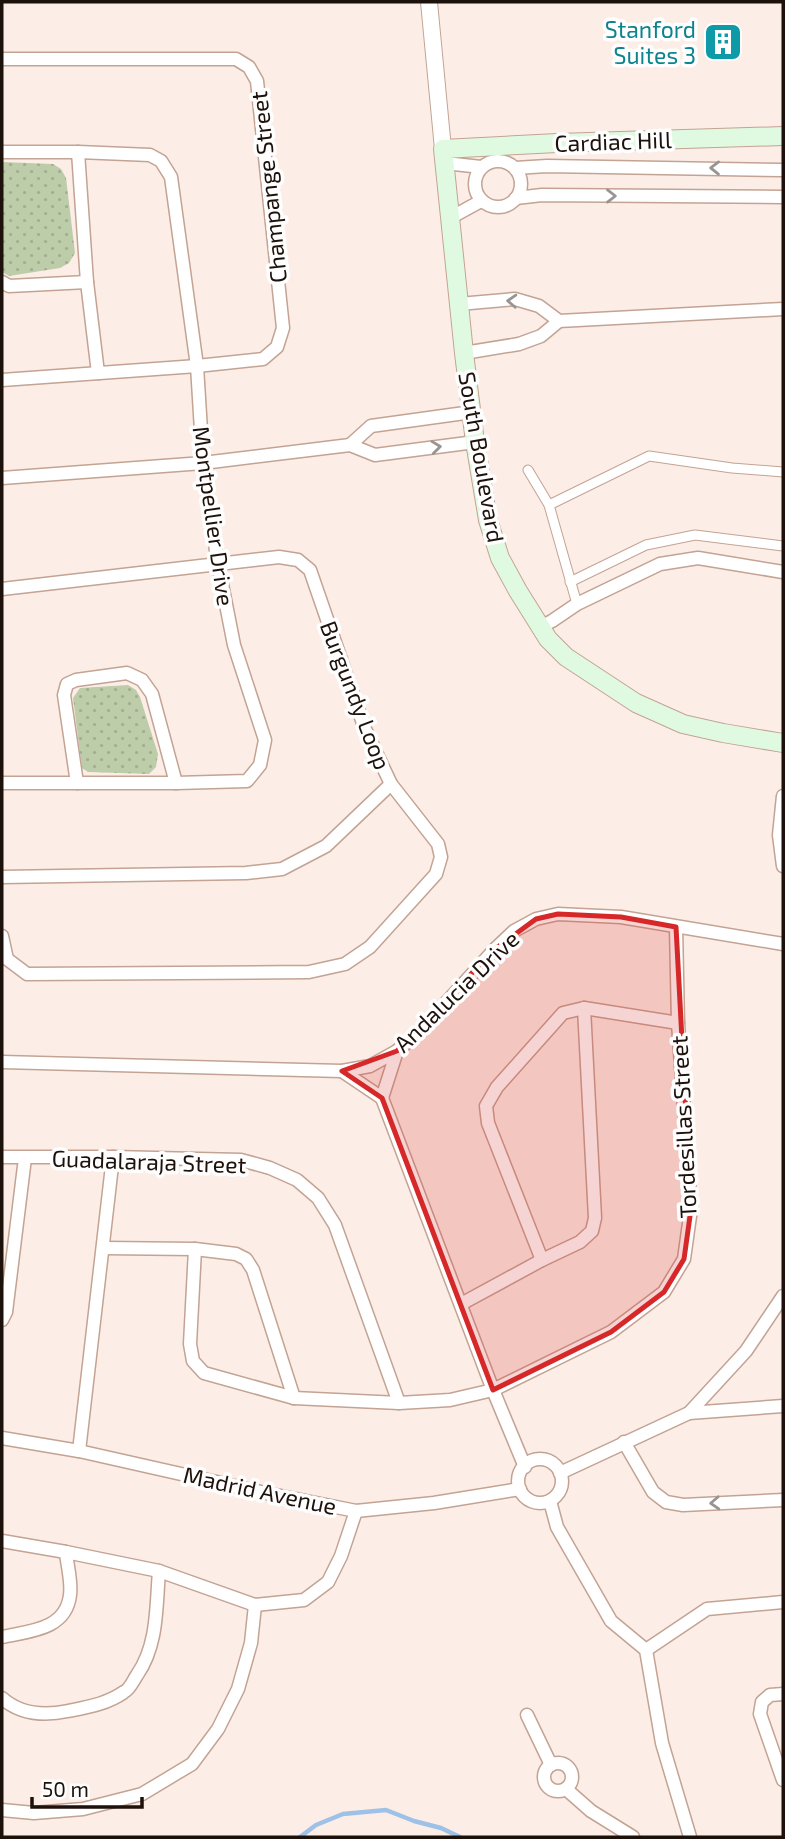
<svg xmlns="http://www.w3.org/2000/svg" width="785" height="1839" font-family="'Exo 2',sans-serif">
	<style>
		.grass { fill: url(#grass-dots) }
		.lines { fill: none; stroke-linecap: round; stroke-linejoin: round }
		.stream { stroke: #9ec1e7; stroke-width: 4.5 }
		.pedestrian-casing { stroke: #c3a393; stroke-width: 11 }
		.minor-casing { stroke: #c3a393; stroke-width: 15 }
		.tertiary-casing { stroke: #c3a393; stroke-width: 18 }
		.secondary-casing { stroke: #c3a393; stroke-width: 20 }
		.pedestrian { stroke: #fff; stroke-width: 9 }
		.minor { stroke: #fff; stroke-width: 12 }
		.tertiary { stroke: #fff; stroke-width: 16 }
		.secondary { stroke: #e0fae1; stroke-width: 18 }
		.oneway { stroke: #999491 }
		.marked { fill: #d62828; fill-opacity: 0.2; stroke: #d62828; stroke-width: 5; stroke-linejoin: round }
		.labels { text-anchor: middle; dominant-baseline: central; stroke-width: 7; stroke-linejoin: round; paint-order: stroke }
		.culture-label { font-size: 23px; fill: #0d838f; stroke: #fefefe; text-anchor: end }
		.street-label { font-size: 23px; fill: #1d110b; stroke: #fefefe }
	</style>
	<defs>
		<pattern id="grass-dots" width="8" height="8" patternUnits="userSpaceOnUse" patternTransform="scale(1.75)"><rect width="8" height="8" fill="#bdcca9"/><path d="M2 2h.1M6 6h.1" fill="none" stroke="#a2ae90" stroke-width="1.8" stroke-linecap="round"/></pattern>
	</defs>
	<rect width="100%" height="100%" fill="#fceee7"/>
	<!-- grass -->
	<g class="grass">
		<path d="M2,162L53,164L61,169L66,178L75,253L69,263L60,268L9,276L2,272Z"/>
		<path d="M128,685L136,690L140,697L158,754L156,767L149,774L88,772L82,768L73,698L80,688Z"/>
	</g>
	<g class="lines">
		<!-- stream -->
		<path class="stream" d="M300,1837L316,1825L343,1814L386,1810L414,1821L441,1828L460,1837"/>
		<defs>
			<g id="pedestrian">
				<path d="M528,470L549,505L577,604"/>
				<path d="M549,505L649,456L732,468L783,472"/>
				<path d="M570,582L646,545L695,535L783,546"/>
			</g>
			<g id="minor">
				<path d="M2,59H236L249,67L257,81L283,328L277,347L263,359L197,366L2,380"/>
				<path d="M2,152H78L150,155L161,161L171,177L197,366L203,463L218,564L234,645L265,740L260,765L247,781L176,783H2"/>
				<path d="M78,152L87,282L98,373"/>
				<circle cx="498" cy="184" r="23"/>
				<path d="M445,163L481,167"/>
				<path d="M515,168L547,166L783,170"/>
				<path d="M516,198L542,195L783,197"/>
				<path d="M450,218L481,201"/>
				<path d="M2,282L9,286L87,282"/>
				<path d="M459,304L515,299L539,306L559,321L783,309"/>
				<path d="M464,353L519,344L541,336L559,321"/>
				<path d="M350,445L371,426L472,412"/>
				<path d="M2,478L203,463L350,445L375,455L475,442"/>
				<path d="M2,589L279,557L298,560L310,570L365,729L391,784L438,844L441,857L436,874L370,947L345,964L309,972L27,974L7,959L2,936"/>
				<path d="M540,627L552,621L577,604L660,564L698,558L783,572"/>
				<path d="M77,783L64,695L67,684L76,680L127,673L142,680L152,694L176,783"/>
				<path d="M783,796L779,835L783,866"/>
				<path d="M2,877L246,873L282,869L326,846L391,784"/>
				<path d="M2,1062L342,1071L370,1066L397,1051L422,1029L495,949L514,931L536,919L558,914L621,917L783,944"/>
				<path d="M342,1071L382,1098"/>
				<path d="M382,1098L493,1390L525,1467"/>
				<path d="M382,1098L397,1051"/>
				<path d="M2,1157H113L241,1160L270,1168L297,1180L318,1198L335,1225L399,1403"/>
				<path d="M104,1248L195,1249L236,1254L246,1259L253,1270L294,1398"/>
				<path d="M195,1249L190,1344L193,1361L204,1373L294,1398L399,1403L450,1400L493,1390L611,1332L664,1292L684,1259L691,1209L678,1023L676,927"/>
				<path d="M542,1260L488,1123L486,1106L497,1087L563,1013L584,1008L678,1023"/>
				<path d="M461,1304L542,1260L580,1242L592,1231L595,1218L584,1008"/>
				<path d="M2,1320L6,1312L25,1158"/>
				<path d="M689,1413L783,1406"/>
				<path d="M2,1438L79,1451L261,1492L356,1511L434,1503L520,1489"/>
				<path d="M624,1442L653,1492L666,1502L683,1505L783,1500"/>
				<path d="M79,1451L113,1157"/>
				<circle cx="540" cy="1481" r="22"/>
				<path d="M560,1473L689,1413L746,1351L783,1296"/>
				<path d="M550,1501L557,1527L611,1621L646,1650L662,1743L690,1837"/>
				<path d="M2,1541L66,1552L159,1571L255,1605L304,1600L328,1582L341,1556L356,1511"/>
				<path d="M2,1637C29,1631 66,1630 70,1595C72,1582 67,1565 66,1552"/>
				<path d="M646,1650L707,1609L783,1602"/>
				<path d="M783,1694L770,1695L762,1702L760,1714L783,1780"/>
				<path d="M2,1698C21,1715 44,1716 68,1711C88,1707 107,1704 124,1692C130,1689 133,1681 137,1675C158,1645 156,1607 159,1571"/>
				<path d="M527,1715L551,1765"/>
				<circle cx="558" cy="1777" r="14"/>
				<path d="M566,1789L591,1811L633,1837"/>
				<path d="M2,1810L34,1813L83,1809L142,1794L192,1764L218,1729L238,1689L251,1643L255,1605"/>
			</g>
			<path id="tertiary" d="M429,2L443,149"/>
			<path id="secondary" d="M783,136L557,143L443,149L464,353L475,442L488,520L500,558L518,591L548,639L566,657L636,703L683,724L723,733L783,743"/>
		</defs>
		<!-- pedestrian casing -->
		<use href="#pedestrian" class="pedestrian-casing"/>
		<!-- minor casing -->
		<use href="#minor" class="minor-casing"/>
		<!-- tertiary casing -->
		<use href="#tertiary" class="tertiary-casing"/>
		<!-- secondary casing -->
		<use href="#secondary" class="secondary-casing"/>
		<!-- pedestrian -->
		<use href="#pedestrian" class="pedestrian"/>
		<!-- minor -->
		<use href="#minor" class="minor"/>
		<!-- tertiary -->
		<use href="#tertiary" class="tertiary"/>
		<!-- secondary -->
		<use href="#secondary" class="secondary"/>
	</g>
	<!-- one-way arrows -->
	<defs><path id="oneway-chevron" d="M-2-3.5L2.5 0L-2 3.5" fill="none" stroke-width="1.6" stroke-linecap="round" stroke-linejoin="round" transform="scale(1.75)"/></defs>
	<g class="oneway">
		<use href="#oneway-chevron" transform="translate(715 168) rotate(-179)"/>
		<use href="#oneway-chevron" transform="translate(611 196)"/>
		<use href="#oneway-chevron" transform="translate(512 301) rotate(-177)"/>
		<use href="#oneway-chevron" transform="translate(436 447) rotate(-7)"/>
		<use href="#oneway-chevron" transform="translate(715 1503) rotate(177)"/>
	</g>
	<!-- marked area -->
	<path class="marked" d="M558,914L621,917L676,927L691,1209L684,1259L664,1292L611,1332L493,1390L382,1098L342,1071L397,1051L495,949L536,919Z"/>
	<!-- icons -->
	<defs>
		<symbol id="building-square" viewBox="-11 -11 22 22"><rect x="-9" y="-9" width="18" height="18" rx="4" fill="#0f9aa8" stroke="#fefefe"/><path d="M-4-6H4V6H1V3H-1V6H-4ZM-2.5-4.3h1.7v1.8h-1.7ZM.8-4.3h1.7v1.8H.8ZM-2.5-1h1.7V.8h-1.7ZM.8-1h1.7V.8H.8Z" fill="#fff"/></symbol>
	</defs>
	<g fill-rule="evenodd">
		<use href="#building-square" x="701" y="20" width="44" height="44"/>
	</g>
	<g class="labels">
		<!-- culture labels -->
		<g class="culture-label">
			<text x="696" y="29">Stanford<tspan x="696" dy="26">Suites 3</tspan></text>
		</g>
		<!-- street labels -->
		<g class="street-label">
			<text transform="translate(613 141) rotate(-2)">Cardiac Hill</text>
			<text transform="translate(268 187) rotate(-96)">Champange Street</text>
			<text transform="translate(482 457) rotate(80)">South Boulevard</text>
			<text transform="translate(214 516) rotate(82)">Montpellier Drive</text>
			<text transform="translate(356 695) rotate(69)">Burgundy Loop</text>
			<text transform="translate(456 991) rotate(-44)">Andalucia Drive</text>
			<text transform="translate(683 1127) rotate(-93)">Tordesillas Street</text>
			<text transform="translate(149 1161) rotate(2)">Guadalaraja Street</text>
			<text transform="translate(260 1490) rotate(12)">Madrid Avenue</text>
		</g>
	</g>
	<!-- border -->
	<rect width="785" height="1839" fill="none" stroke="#1d110b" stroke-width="7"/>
	<!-- scale -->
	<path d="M32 1797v10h110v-10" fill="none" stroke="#1d110b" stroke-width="3.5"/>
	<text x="42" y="1797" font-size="21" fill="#1d110b" stroke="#fefefe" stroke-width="5" paint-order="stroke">50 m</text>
</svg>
